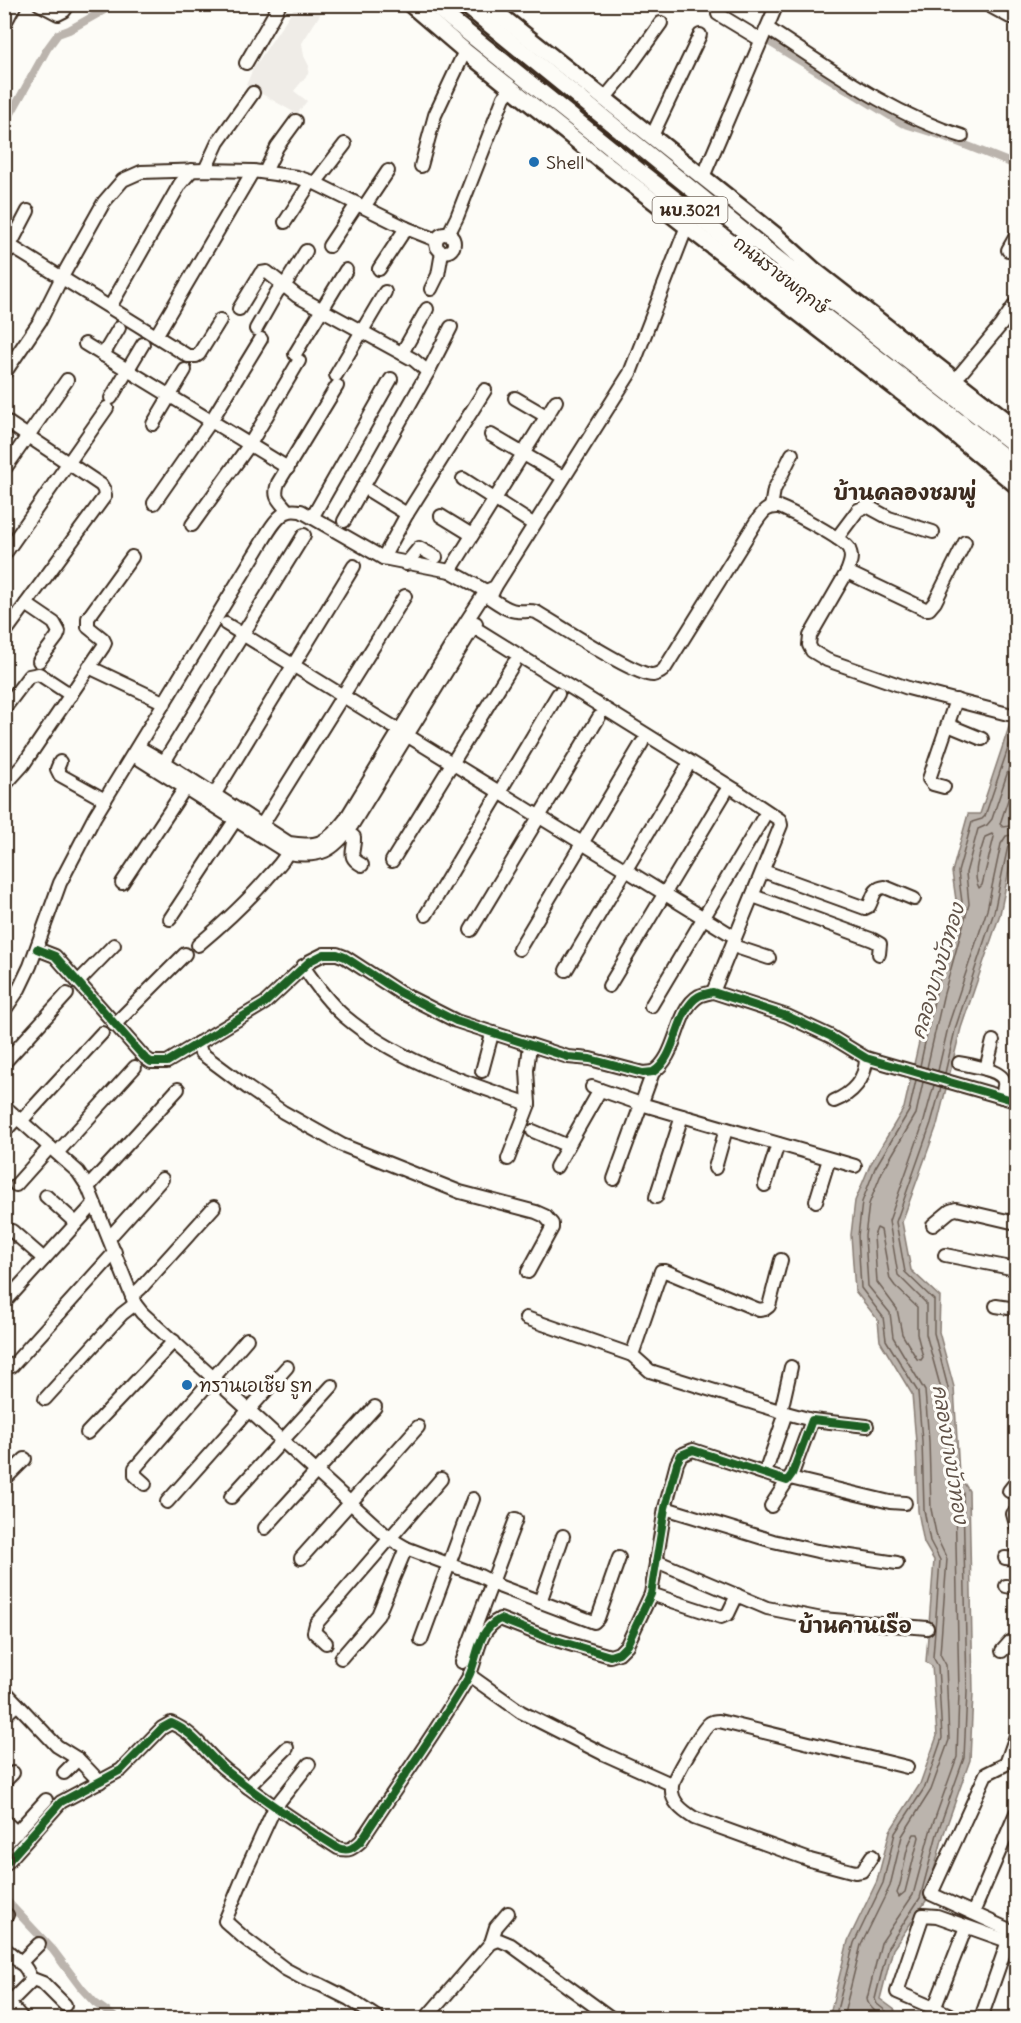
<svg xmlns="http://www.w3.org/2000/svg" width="1021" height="2023" font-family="Delius,'Playpen Sans Thai',sans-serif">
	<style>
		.built { fill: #efece7 }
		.water { fill: #bbb4ad; stroke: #887d74; stroke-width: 1.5 }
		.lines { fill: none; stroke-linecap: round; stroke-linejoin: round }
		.shore { stroke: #6e6157; stroke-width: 1.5 }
		.canal { stroke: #bbb4ad; stroke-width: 8 }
		.minor-casing { stroke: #3b2a1e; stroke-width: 16 }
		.major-casing { stroke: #3b2a1e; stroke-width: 20 }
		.minor { stroke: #fdfcf7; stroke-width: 12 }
		.major { stroke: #fdfcf7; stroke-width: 15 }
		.cycleway-casing { stroke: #fdfcf7; stroke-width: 11 }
		.cycleway { stroke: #1b5e20; stroke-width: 8 }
		.poi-dot { fill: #1f6fb2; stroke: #fdfcf7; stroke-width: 2 }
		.labels { text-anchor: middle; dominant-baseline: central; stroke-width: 6; stroke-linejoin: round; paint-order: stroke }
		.shield { fill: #fdfcf7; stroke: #75695f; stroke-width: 1.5 }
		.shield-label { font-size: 16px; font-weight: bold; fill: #3b2a1e }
		.poi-label { font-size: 18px; fill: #3b2a1e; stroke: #fdfcf7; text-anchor: start }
		.street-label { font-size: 18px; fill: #3b2a1e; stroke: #fdfcf7 }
		.water-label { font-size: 20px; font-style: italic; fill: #615349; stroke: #fdfcf7 }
		.quarter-label { font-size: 21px; font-weight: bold; fill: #3b2a1e; stroke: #fdfcf7 }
	</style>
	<rect width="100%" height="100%" fill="#fdfcf7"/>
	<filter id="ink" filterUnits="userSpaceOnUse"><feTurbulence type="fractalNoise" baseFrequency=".0167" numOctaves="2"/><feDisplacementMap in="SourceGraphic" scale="12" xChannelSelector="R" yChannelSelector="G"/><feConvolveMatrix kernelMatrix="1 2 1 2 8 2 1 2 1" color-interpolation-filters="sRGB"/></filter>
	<g filter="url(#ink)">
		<!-- built -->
		<path class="built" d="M296,5H326L302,43L304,56L309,66L308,74L294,91L307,101L297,114L246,85L253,69Z"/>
		<!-- water -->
		<path class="water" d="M1016,706V836L1000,914L961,1028L937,1125L902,1222L911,1270L940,1297L939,1332L954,1387L959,1475L969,1491L973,1693L970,1760L943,1836L926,1901L893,1949L880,1999L895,2010L892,2018H829L848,1941L877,1881L890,1831L920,1784L937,1736L932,1666L926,1662L934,1560L924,1543L918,1511L916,1442L912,1394L880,1341L878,1320L855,1291L851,1235L855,1201L870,1165L904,1108L930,994L956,900L952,872L968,814H980Z"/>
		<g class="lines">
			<!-- shore -->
			<g class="shore">
				<path d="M1016,775L1000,824L1003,827L1016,825"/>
				<path d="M992,834L994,837L982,885L979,888C971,873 981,852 985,837Z"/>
				<path d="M920,1066L935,996L962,902L958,872L972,822L982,819L985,816L1016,725"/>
				<path d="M927,1068L943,997L969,904L966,873L978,829L987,825L992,819L1016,747"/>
				<path d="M938,1071L949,1023L987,910L1001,844L1006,836L1016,834"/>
				<path d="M945,1073L956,1026L994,912L1008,846L1011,842L1016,841"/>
				<path d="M877,1228L881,1230L890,1279L895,1286L917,1307V1334L923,1357L921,1360L917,1359L902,1334L897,1309L877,1282L874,1236Z"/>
				<path d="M914,1834H918L919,1837L905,1892L899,1897L897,1893C905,1875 903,1851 914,1834Z"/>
				<path d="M835,2018L854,1943L883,1883L895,1833L925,1787L942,1738L938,1666L933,1657L940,1560L930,1541L924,1510L922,1441L918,1392L886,1340L883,1317L861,1288L858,1236L862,1202L875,1168L909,1111L916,1080"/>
				<path d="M843,2018L861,1945L890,1886L902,1836L931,1790L949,1740L946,1665L940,1654L947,1559L937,1538L931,1509L929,1441L925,1391L893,1337L890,1313L868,1286L865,1236L869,1204L882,1172L916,1114L923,1082"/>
				<path d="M879,2018C878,2011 868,2008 867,1999L881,1943L913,1895L930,1832L957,1757L959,1692L955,1495L946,1476L941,1389L926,1334V1303L898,1275L889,1221L924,1121L934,1085"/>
				<path d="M887,2018V2012L877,2004L875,1999L888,1947L920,1898L937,1834L964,1758L967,1692L963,1493L953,1475L948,1388L934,1333V1300L905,1272L896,1222L931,1123L941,1087"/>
			</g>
			<!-- canal -->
			<g class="canal">
				<path d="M707,4L724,15"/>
				<path d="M758,35L902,123L940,135L1016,165"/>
				<path d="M4,126L47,49L58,34L69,30L115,4"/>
				<path d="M4,1898L53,1950L82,1989L95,2003L116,2018"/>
			</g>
			<defs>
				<g id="minor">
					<path d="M39,4L58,14L64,11L69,4"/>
					<path d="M986,4L1010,17"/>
					<path d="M718,14L761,40"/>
					<path d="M4,25L15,4"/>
					<path d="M767,28C829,68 890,114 962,136"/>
					<path d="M246,63L280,4"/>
					<path d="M604,99L623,76L661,23"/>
					<path d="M652,136L700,35"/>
					<path d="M421,166L435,115L465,51"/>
					<path d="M205,170L218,142L253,93"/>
					<path d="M265,172L277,147L296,121"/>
					<path d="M703,177L777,4"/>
					<path d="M315,183L345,144"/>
					<path d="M364,207L388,171"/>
					<path d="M285,222L311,182"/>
					<circle cx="445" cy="243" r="9"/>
					<path d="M448,235L457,217L504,97L512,88"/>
					<path d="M4,242L188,356H196L199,354L220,320"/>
					<path d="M329,246L357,204"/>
					<path d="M1008,250L1016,236"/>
					<path d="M4,257L28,211"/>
					<path d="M379,269L406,228"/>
					<path d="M431,289L438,275L442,252"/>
					<path d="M110,307L180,184L192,170"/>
					<path d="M239,309L261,273L267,272L297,296L414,360L428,372"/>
					<path d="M256,329L277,292L288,280L306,251"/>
					<path d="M156,336L253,171"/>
					<path d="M85,344L288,468"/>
					<path d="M402,353L427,309"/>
					<path d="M295,354L346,270"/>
					<path d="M103,355L119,328"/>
					<path d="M961,373L1001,325L1016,303"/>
					<path d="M4,374L40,321L62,277L104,202L123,180L141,172L205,170L253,171L297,177L315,183L406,228L436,240"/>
					<path d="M336,375L385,292"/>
					<path d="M111,398L143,344"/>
					<path d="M515,398L546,416"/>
					<path d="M4,420L101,485L104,490L105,496L4,634"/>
					<path d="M153,424L185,370"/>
					<path d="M491,435L563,477"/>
					<path d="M4,470L67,380"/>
					<path d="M463,479L533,524"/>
					<path d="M154,503L211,421L261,339"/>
					<path d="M771,507L774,490L792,454"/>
					<path d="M288,511C279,500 273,498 278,483L337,386"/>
					<path d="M407,514L363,487L428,372L451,327"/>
					<path d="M313,516L391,379"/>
					<path d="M441,516L472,535"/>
					<path d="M344,521L363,487"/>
					<path d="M192,525L250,444L299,361"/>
					<path d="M837,538L858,510L867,506L889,518L933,532"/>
					<path d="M4,555L107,408"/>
					<path d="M383,558L407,514L485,390"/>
					<path d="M406,564L419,548L436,557"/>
					<path d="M450,571L556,401"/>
					<path d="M847,572L925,609H929L935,602L965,542"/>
					<path d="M495,587L490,598C498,603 508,611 517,611C524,612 529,610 536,612C556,623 635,676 653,675C658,674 662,672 665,668L756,522C763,512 767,506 779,507C792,512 844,539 849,549C853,557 850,564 847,572L810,636L809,645L812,651L827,660L908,688L1008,714"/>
					<path d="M26,604L54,623L59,632L57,637L39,661"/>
					<path d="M467,623L734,789L780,820L781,825L713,992"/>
					<path d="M226,624L730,934"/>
					<path d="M89,667L165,703"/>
					<path d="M4,709L29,676L39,674L71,695"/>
					<path d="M948,725L982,739"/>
					<path d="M138,747L164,762L289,843C318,848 328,842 345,820L462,628L486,591L495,587L630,373L687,226"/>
					<path d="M133,755L288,853C320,858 333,852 352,825L476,623"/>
					<path d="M60,762L57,769L60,775L105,800"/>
					<path d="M164,762L304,535"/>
					<path d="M4,786L23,765L103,647L105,643L103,639L88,627V618L132,557"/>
					<path d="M944,787L933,784L929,779L956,700"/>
					<path d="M214,795L354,566"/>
					<path d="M262,825L405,596"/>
					<path d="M347,832L354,837C355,852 346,856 362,865"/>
					<path d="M392,861L514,663"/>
					<path d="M763,871L865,908L869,906C874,897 873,888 885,887L914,899"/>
					<path d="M122,883L185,788"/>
					<path d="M753,896L873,940L880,944L879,954"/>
					<path d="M426,915L558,694"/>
					<path d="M170,919L236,819"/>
					<path d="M471,930L599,717"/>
					<path d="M198,945C224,923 248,901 270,875C277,867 287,858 289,847"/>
					<path d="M733,946L769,958"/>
					<path d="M37,949L55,956L144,1057L151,1062H167L265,1003L310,961L324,954H337L345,957L399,992L456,1021L568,1057L590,1059L643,1073L653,1072C678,1057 675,1010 699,996C703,994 709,993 713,992L787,1016L830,1036L866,1058L1016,1101"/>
					<path d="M519,949L642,743"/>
					<path d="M303,966C315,984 328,1002 344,1016C397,1061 465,1082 529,1104"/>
					<path d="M566,970L686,769"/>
					<path d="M78,982L114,945"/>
					<path d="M609,986L725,793"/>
					<path d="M651,1006L763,818"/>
					<path d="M4,1011L19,989L30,966L60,883L95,816L255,554C263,542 276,513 290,511C294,510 297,511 301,511L383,558L450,571L486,591"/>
					<path d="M114,1025L185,954"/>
					<path d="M198,1043L201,1053L248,1088L283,1112L342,1145L460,1192L536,1212L545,1216L552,1224V1228L528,1272"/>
					<path d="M4,1063L67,994"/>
					<path d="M959,1063C968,1065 1003,1070 1004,1082C1005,1086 1002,1093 1002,1097"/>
					<path d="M986,1069L993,1041"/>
					<path d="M482,1071L492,1034"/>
					<path d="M592,1087L641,1104L855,1166"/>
					<path d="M834,1101C852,1094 866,1079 866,1058"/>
					<path d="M4,1106L78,1172L88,1187L135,1304L142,1313L389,1538L406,1548L480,1576L501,1587L594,1622L598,1618L619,1558"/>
					<path d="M21,1121L102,1033"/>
					<path d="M533,1131L568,1146"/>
					<path d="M4,1132L17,1118"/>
					<path d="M57,1153L135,1067"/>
					<path d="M508,1159L529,1104L527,1070L530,1045"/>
					<path d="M556,1167L600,1090"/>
					<path d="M715,1168L726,1129"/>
					<path d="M614,1179L653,1072"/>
					<path d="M16,1185L50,1147"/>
					<path d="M765,1185L778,1144"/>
					<path d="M88,1187L178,1089"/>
					<path d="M46,1196L76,1223"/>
					<path d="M656,1197L682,1116"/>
					<path d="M816,1201L829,1159"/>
					<path d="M933,1225L950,1211L956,1209L1016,1223"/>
					<path d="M12,1231L44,1259"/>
					<path d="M109,1238L162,1179"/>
					<path d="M945,1255L1016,1269"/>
					<path d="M132,1296L141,1288L214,1207"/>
					<path d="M4,1303L94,1204"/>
					<path d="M996,1306L1016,1309"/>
					<path d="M526,1318L632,1355L650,1371L786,1413L765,1473"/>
					<path d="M632,1355L661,1271H665L759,1310L765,1309L769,1306L781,1260"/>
					<path d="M12,1366L115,1252"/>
					<path d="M45,1399L122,1314L135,1304"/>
					<path d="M781,1411L791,1367"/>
					<path d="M786,1413L812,1420"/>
					<path d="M87,1433L174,1341"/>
					<path d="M790,1478L890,1502L905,1503"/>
					<path d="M4,1480L25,1459"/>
					<path d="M145,1484L135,1475V1468L247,1339"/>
					<path d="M1009,1491L1016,1482"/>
					<path d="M231,1497L332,1386"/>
					<path d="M167,1502L287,1367"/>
					<path d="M771,1506L787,1481"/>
					<path d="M665,1508L773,1541L817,1551L897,1563"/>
					<path d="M1013,1514L1016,1525"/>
					<path d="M265,1528L375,1407"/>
					<path d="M301,1558L418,1427"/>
					<path d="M1005,1558L1016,1559"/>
					<path d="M656,1561L767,1608L822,1619L927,1628"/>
					<path d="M1006,1586L1016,1588"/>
					<path d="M651,1594L721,1617L728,1614L737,1595"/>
					<path d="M540,1602L563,1536"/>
					<path d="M421,1640L473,1499"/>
					<path d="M326,1643L314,1632L316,1624L441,1479"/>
					<path d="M1002,1651L1010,1642L1016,1641"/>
					<path d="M341,1658L378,1615L406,1548"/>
					<path d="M462,1662L516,1519"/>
					<path d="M469,1675L521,1712L602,1753L671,1784"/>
					<path d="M4,1690L57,1746L78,1759L100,1782"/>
					<path d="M4,1716L17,1704"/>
					<path d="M1016,1736L1006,1764L986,1774L931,1894L1016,1933"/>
					<path d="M309,1764L275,1807L247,1868L225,1921L243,1937L285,1969L302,1978L321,1985L349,1999L378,2018"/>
					<path d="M64,1773L78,1759"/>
					<path d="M4,1782L13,1773"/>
					<path d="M248,1787L287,1748"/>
					<path d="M4,1821L17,1833"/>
					<path d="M4,1846L46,1800"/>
					<path d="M872,1856L862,1871L855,1872L810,1860L694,1818C683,1811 670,1802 672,1786C672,1780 704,1725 710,1723C713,1721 716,1721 719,1721L907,1767"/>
					<path d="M4,1866L61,1802L121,1770L162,1728L171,1723C197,1734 206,1755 227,1771C262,1799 300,1824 338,1848C349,1852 353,1848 361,1841C396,1787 435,1734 468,1678C479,1657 476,1631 500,1619L546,1637L610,1656L619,1653L627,1645L651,1594L665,1508L677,1463L681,1455L693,1450L787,1481L792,1474L812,1420L867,1426"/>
					<path d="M973,1913L1016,1813"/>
					<path d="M4,1917L7,1915"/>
					<path d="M491,1943L496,1927L508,1913"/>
					<path d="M4,1948C14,1957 31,1967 30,1982L4,2008"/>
					<path d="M20,1963L39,1944"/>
					<path d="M30,1978L43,1983L65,2005"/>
					<path d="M9,2003L22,2018"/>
					<path d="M934,2009L966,1927"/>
					<path d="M426,2018L491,1943L499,1940L511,1945L611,2018"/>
					<path d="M957,2018L897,1992L923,1915L937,1916L1016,1944"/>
					<path d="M981,2018L1008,1941"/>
				</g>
				<g id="major">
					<path d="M410,4L465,51L602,161L941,423L1016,485"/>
					<path d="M432,4L633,166L1016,466"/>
					<path d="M464,4L768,251L1016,446"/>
					<path d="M486,4L774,234L815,271L1016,428"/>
				</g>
			</defs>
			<!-- minor casing -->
			<use href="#minor" class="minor-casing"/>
			<!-- major casing -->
			<use href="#major" class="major-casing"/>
			<!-- minor -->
			<use href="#minor" class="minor"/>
			<!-- major -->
			<use href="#major" class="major"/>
			<defs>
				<g id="cycleway">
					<path d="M37,949L55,956L144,1057L151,1062H167L265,1003L310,961L324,954H337L345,957L399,992L456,1021L568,1057L590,1059L643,1073L653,1072C678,1057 675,1010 699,996C703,994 709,993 713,992L787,1016L830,1036L866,1058L1016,1101"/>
					<path d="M4,1866L61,1802L121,1770L162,1728L171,1723C197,1734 206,1755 227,1771C262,1799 300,1824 338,1848C349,1852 353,1848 361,1841C396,1787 435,1734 468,1678C479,1657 476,1631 500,1619L546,1637L610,1656L619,1653L627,1645L651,1594L665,1508L677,1463L681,1455L693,1450L787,1481L792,1474L812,1420L867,1426"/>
				</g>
			</defs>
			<!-- cycleway casing -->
			<use href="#cycleway" class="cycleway-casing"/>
			<!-- cycleway -->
			<use href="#cycleway" class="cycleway"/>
		</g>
	</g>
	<!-- markers -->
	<g class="poi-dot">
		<circle cx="534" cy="162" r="6"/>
		<circle cx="187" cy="1385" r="6"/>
	</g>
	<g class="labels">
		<!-- shield labels -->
		<rect class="shield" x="652.5" y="197" width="75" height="26" rx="4.5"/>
		<g class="shield-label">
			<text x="690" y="210">นบ.3021</text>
		</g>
		<!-- poi labels -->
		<g class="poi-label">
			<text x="546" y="162">Shell</text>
			<text x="199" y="1385">ทรานเอเชีย รูท</text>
		</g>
		<!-- street labels -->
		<g class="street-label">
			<text transform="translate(781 275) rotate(38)">ถนนราชพฤกษ์</text>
		</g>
		<!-- water labels -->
		<g class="water-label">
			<text transform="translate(937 971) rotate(-73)">คลองบางบัวทอง</text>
			<text transform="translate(951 1454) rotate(81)">คลองบางบัวทอง</text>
		</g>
		<!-- quarter labels -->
		<g class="quarter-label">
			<text x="905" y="492">บ้านคลองชมพู่</text>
			<text x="855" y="1625">บ้านคานเรือ</text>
		</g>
	</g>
	<!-- margin -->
	<rect width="1021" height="2023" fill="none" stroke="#fdfcf7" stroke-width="24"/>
	<rect x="12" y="12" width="997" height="1999" fill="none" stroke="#3b2a1e" stroke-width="2" filter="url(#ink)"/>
</svg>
